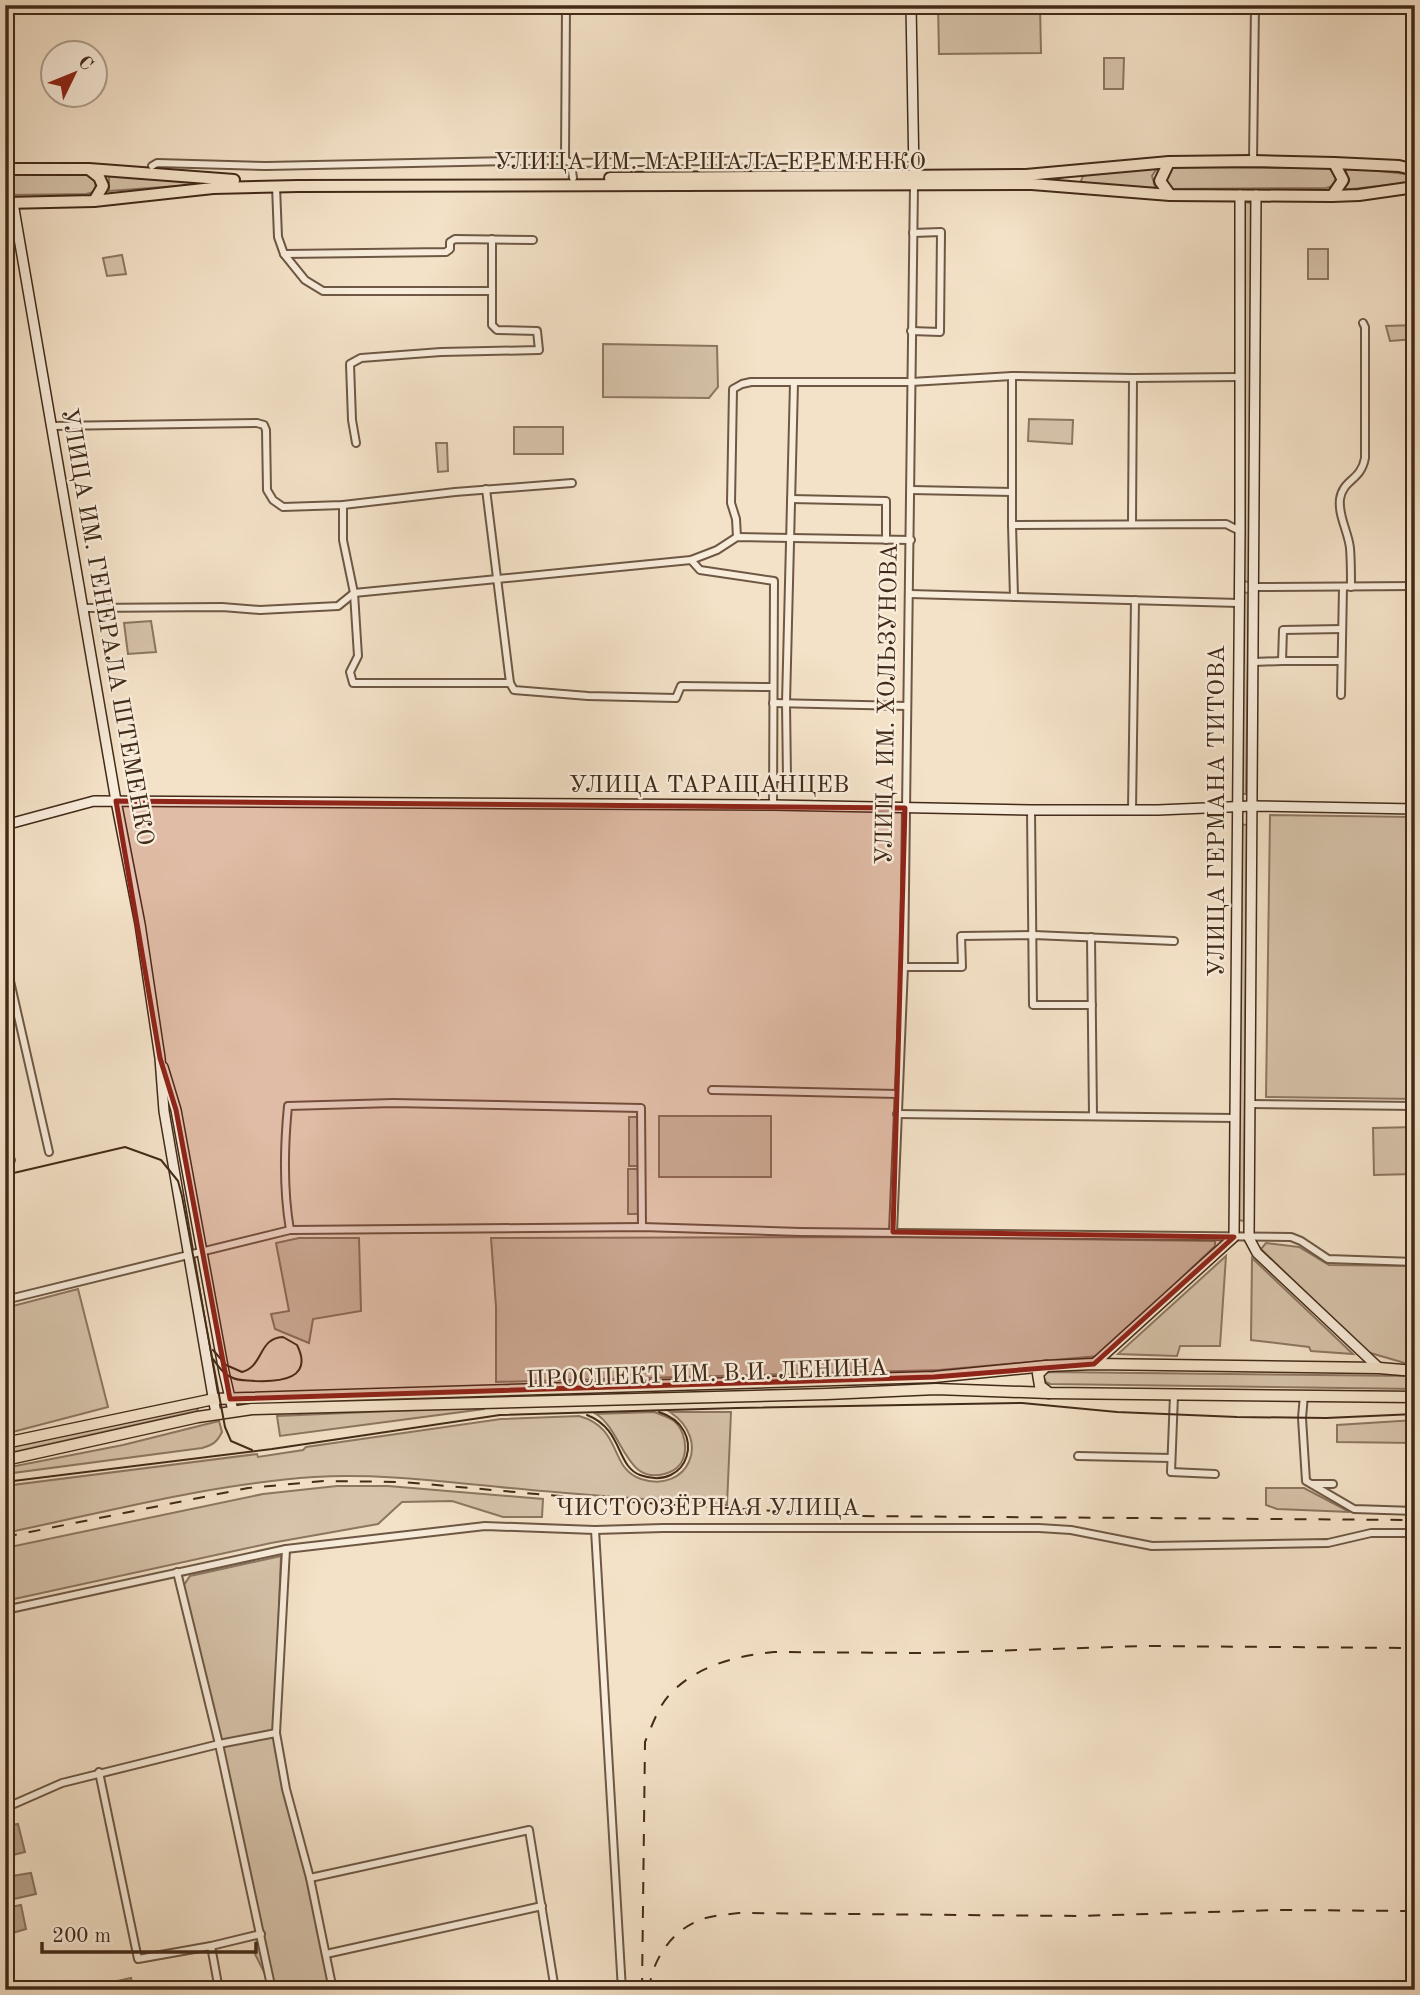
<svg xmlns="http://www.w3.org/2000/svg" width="1420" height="1995" font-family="'Old Standard TT',serif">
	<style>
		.green { fill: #d6c3aa; stroke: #8c7661; stroke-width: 2 }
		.water { fill: #b7a38c; stroke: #88735e; stroke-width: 2 }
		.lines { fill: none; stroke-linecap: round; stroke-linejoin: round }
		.street-casing { stroke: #6e5844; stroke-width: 10 }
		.secondary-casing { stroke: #422a18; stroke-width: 12 }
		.primary-casing { stroke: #422a18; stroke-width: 13 }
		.highway-casing { stroke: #422a18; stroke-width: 14 }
		.street { stroke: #f8ecdb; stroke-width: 6 }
		.secondary { stroke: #f8ecdb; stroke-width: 9 }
		.primary { stroke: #f4e2c8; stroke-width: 10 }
		.highway { stroke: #f4e2c8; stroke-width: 10 }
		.tram { stroke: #422a18; stroke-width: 2 }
		.rail { stroke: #422a18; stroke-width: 2; stroke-dasharray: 12 12; stroke-linecap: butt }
		.marked { fill: #8f2418; fill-opacity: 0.2; stroke: #8f2418; stroke-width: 5; stroke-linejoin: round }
		.labels { text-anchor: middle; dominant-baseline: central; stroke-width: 5; stroke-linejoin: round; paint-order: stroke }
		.street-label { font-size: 24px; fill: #422a18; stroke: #f8ecdb }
	</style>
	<rect width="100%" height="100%" fill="#f4e2c8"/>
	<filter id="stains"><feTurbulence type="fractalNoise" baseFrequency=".00286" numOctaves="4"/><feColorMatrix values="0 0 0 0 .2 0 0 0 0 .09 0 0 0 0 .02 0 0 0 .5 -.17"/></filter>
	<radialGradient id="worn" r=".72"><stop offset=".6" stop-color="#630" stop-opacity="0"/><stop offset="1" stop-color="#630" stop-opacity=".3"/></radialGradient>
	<!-- green -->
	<g class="green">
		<path d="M76,5H173V8L76,10Z"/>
		<path d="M938,5H1040L1041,53L939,54Z"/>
		<path d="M1104,58H1124L1123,89H1104Z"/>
		<path d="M1158,167L1152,176L1156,190L1084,184L1081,181L1083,176L1091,174Z"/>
		<path d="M1172,167L1328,168L1334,172L1336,179L1333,186L1326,188L1173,189L1166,186L1164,180Z"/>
		<path d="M1345,167L1415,175V182L1343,190L1347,175Z"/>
		<path d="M86,173C94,178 98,182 94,192L86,194L5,195V174Z"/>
		<path d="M109,175L190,181L191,185L109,191Z"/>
		<path d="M1244,202L1252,203L1250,582L1242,581Z"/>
		<rect x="1308" y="249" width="20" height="30"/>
		<path d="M122,255L126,274L107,276L103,258Z"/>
		<path d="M1415,325V339L1390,341L1386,326Z"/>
		<path d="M603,344L717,346L718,387L709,398L603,397Z"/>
		<path d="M1029,419L1073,420L1072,444L1028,441Z"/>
		<rect x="514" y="427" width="49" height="27"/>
		<path d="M436,443H447L448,471L438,472Z"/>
		<path d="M1242,592L1249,593L1246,794H1240Z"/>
		<path d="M151,621L156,652L128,654L124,623Z"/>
		<path d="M1270,815L1415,817V1099L1266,1097Z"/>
		<path d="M1240,824L1247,825L1244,1221L1238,1220Z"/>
		<rect x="659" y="1116" width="112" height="61"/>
		<rect x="629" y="1117" width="11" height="49"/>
		<path d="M1415,1127V1174L1374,1175L1373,1128Z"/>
		<rect x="628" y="1169" width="12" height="45"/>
		<path d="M892,1237L1215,1241V1246L1099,1356L939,1370L496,1382V1307L491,1238Z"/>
		<path d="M299,1238H359L361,1311L313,1319L309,1343L275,1329L271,1314L289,1311L276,1243Z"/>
		<path d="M1266,1243L1299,1247L1329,1265L1415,1266V1366L1367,1352L1261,1249Z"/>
		<path d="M1226,1256L1220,1346H1180L1177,1356L1118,1354Z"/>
		<path d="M1252,1258L1353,1354L1311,1351L1309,1347L1251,1340Z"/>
		<path d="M78,1289L108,1407L5,1434V1308Z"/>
		<path d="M1051,1372L1415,1376V1389L1050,1384L1046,1382L1043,1376L1045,1373Z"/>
		<path d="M199,1406L197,1411L5,1454V1447Z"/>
		<path d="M485,1407L484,1409L280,1436L277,1416Z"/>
		<path d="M654,1412C661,1415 669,1417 674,1421C689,1434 690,1464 670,1472C625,1490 624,1431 596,1414Z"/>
		<path d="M670,1412H731L727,1505C655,1500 582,1495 510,1488C445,1482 379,1473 314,1477C209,1484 107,1512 5,1533V1486L257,1454L258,1457L303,1450L306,1447L501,1419L579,1416C623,1428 609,1469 641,1479C687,1494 713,1441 670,1412Z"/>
		<path d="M1415,1420V1443L1337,1442V1425Z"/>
		<path d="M219,1421L222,1432C217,1442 213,1445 202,1448L5,1474V1468L123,1445Z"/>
		<path d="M337,1486H388L543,1499L542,1517H503L452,1501L402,1502L378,1524L271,1543L5,1601V1548L263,1494Z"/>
		<path d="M1266,1488H1304L1350,1512L1277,1509L1266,1505Z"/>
		<path d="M281,1556L274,1734L332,1990H273L255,1954L257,1936L220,1747L182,1588L190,1576Z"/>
		<path d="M131,1978L134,1990H77Z"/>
	</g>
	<!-- water -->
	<g class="water">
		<path d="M18,1824L25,1852L5,1857V1826Z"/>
		<path d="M31,1873L36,1894L5,1901V1877Z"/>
		<path d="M21,1905L26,1929L6,1935L5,1908Z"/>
	</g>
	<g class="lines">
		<defs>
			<g id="street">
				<path d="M5,150L7,169"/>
				<path d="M565,160L566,5"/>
				<path d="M1253,161L1255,5"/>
				<path d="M571,163L573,178"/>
				<path d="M152,166L157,163L266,166L565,160L571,163L915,158"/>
				<path d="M276,186L278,237L284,254L446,252L450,249V242L455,239L533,240"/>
				<path d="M284,254L305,280L323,291H492"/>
				<path d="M911,331L940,332L941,232L913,233"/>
				<path d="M1012,376V525L1014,597"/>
				<path d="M52,426L257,423L264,425L266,430L267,490L273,500L283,507L343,505L455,492L572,483"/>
				<path d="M356,443L352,420L350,364L361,358L441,352L539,350L537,331L497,330L492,325V239"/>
				<path d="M486,489L510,683L514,690L588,696L676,698L681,686L773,687"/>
				<path d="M911,490L1012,492"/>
				<path d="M791,499L886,501V540"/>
				<path d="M343,505V540L354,593L358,656L350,672L353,683H510"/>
				<path d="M1132,523L1133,378"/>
				<path d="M1012,525L1226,524L1240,531"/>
				<path d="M737,537L736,519L731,503L733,389L742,384L751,382H911L1012,376L1133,378L1240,377"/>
				<path d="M691,560L700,570L774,581L773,805"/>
				<path d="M1254,587L1415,586"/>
				<path d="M1351,587C1351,574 1351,560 1350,548C1348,531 1338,516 1340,499C1343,479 1361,481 1365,458V327L1363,323"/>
				<path d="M910,594L1239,603"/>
				<path d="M84,608L222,607L260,610L338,606L354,593L691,560L717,550L737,537L911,540"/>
				<path d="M1341,661H1282L1283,630L1342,629"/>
				<path d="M1253,662L1282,661"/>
				<path d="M1341,695L1343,587"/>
				<path d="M773,703L907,706"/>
				<path d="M773,778H787L786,703L794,383"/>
				<path d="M1031,810L1033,1005H1092"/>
				<path d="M1132,810L1135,600"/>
				<path d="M1091,937L1093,1116"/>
				<path d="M5,959L49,1152"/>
				<path d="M904,967H962L961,936L1034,935L1174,941"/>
				<path d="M712,1090L898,1094"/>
				<path d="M1250,1104L1415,1106"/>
				<path d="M897,1114L1235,1118"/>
				<path d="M5,1161L11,1160"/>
				<path d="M290,1230C283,1189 284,1147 288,1106L393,1103L641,1108L642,1227"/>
				<path d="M893,1232L904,967L914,184"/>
				<path d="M5,1300L290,1230L642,1227L800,1232L1291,1237L1301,1241L1328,1259L1415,1262"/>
				<path d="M1174,1395L1171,1472L1215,1474"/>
				<path d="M1304,1395L1302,1418L1306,1481L1354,1509L1415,1511"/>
				<path d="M1078,1456L1171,1458"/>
				<path d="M1313,1484H1333"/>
				<path d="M595,1530L622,1990"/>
				<path d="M286,1549L276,1733L286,1789L310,1878L333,1990"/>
				<path d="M177,1572L219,1744L272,1990"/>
				<path d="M5,1610L286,1549L485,1526L595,1530L663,1528H1039L1071,1530L1152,1546L1328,1543L1371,1533H1415"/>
				<path d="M99,1772L138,1959L211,1946L261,1934"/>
				<path d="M5,1808L62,1783L219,1744L276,1733"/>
				<path d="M310,1878L529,1830L555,1990"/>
				<path d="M211,1946L219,1990"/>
				<path d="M326,1954L542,1906"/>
			</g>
			<g id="secondary">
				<path d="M911,5L914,175"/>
				<path d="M1256,195L1249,1238L1257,1253L1379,1368"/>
				<path d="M13,203L116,801L140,924L160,1058L164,1111L216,1414"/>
				<path d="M5,825L94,801L773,805L1031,810H1158L1252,806L1415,809"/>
				<path d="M163,1067L176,1110L224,1372L233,1411"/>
				<path d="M1094,1364L1234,1237L1240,531V195"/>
			</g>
			<g id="primary">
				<path d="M1046,1366L1038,1374L1040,1386L1049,1393"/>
				<path d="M5,1443L214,1399L934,1377L1046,1366L1094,1364L1379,1368L1415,1371"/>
				<path d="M5,1460L198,1417L252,1409L827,1394L936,1389L1049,1393L1415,1397"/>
			</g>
			<g id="highway">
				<path d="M1169,162L1160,181L1170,195"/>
				<path d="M5,169H89L234,180"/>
				<path d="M90,170L99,177L103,186L94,201"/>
				<path d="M610,178L1026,175L1169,162L1253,161L1334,163L1399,166L1415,170"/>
				<path d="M1332,196L1343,180L1334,163"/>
				<path d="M5,203L94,201L213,188L298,186L1032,184L1170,195L1332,196L1359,195L1415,187"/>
			</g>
		</defs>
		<!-- street casing -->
		<use href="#street" class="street-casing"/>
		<!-- secondary casing -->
		<use href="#secondary" class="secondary-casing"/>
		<!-- primary casing -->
		<use href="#primary" class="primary-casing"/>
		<!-- highway casing -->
		<use href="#highway" class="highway-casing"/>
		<!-- street -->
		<use href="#street" class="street"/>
		<!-- secondary -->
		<use href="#secondary" class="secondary"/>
		<!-- primary -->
		<use href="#primary" class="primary"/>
		<!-- highway -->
		<use href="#highway" class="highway"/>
		<!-- tram -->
		<g class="tram">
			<path d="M5,1175L125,1147L161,1160L178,1181L182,1196L225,1427L231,1441L252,1450"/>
			<path d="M213,1359C218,1366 224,1375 233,1378C239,1381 248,1380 255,1381C280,1382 314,1379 297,1345L283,1337C258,1338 264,1366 242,1372L226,1365L213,1350"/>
			<path d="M587,1415C623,1429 616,1466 640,1475C689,1493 709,1428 659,1412"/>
			<path d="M5,1482L272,1449L500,1415L737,1408L1022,1403L1117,1412L1237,1417L1326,1418L1415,1414"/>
		</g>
		<!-- rail -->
		<g class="rail">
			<path d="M5,1537L248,1488L324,1481L403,1482L615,1501L855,1516L1415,1520"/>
			<path d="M642,1990L645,1742C652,1726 658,1707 670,1694C698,1665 736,1656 774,1652L928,1653L1144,1646L1415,1648"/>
			<path d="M649,1990C652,1960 671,1931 700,1920C712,1915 726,1915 739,1913L1079,1916L1278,1910L1415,1911"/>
		</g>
	</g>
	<!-- marked area -->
	<path class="marked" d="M116,801L905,808L893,1232L1234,1237L1094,1364L934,1377L230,1399L176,1110L160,1058Z"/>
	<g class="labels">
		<!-- street labels -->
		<g class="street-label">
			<text x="710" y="163">УЛИЦА ИМ. МАРШАЛА ЕРЕМЕНКО</text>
			<text transform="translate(106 627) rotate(80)">УЛИЦА ИМ. ГЕНЕРАЛА ШТЕМЕНКО</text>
			<text transform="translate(888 704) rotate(-89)">УЛИЦА ИМ. ХОЛЬЗУНОВА</text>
			<text x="709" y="786">УЛИЦА ТАРАЩАНЦЕВ</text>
			<text transform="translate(1218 811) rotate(-90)">УЛИЦА ГЕРМАНА ТИТОВА</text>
			<text transform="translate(707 1375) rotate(-2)">ПРОСПЕКТ ИМ. В.И. ЛЕНИНА</text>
			<text x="708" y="1509">ЧИСТООЗЁРНАЯ УЛИЦА</text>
		</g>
	</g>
	<!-- margin -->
	<rect width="1420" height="1995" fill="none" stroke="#f4e2c8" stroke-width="28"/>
	<rect x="7" y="7" width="1406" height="1981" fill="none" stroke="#422a18" stroke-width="3.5"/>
	<rect x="14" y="14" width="1392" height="1967" fill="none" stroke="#422a18" stroke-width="2"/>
	<!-- north arrow -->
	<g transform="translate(74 74) rotate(47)"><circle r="33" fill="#f8ecdb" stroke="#af9e8d" stroke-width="2"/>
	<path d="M0-5L12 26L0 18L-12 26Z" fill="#8f2418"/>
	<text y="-10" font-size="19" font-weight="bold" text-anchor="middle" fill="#422a18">С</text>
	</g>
	<!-- scale -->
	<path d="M42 1942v10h214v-10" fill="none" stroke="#422a18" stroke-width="3.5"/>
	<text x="52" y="1942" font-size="21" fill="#422a18" stroke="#f8ecdb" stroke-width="5" paint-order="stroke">200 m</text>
	<rect width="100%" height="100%" filter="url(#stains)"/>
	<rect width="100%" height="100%" fill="url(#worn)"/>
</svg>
